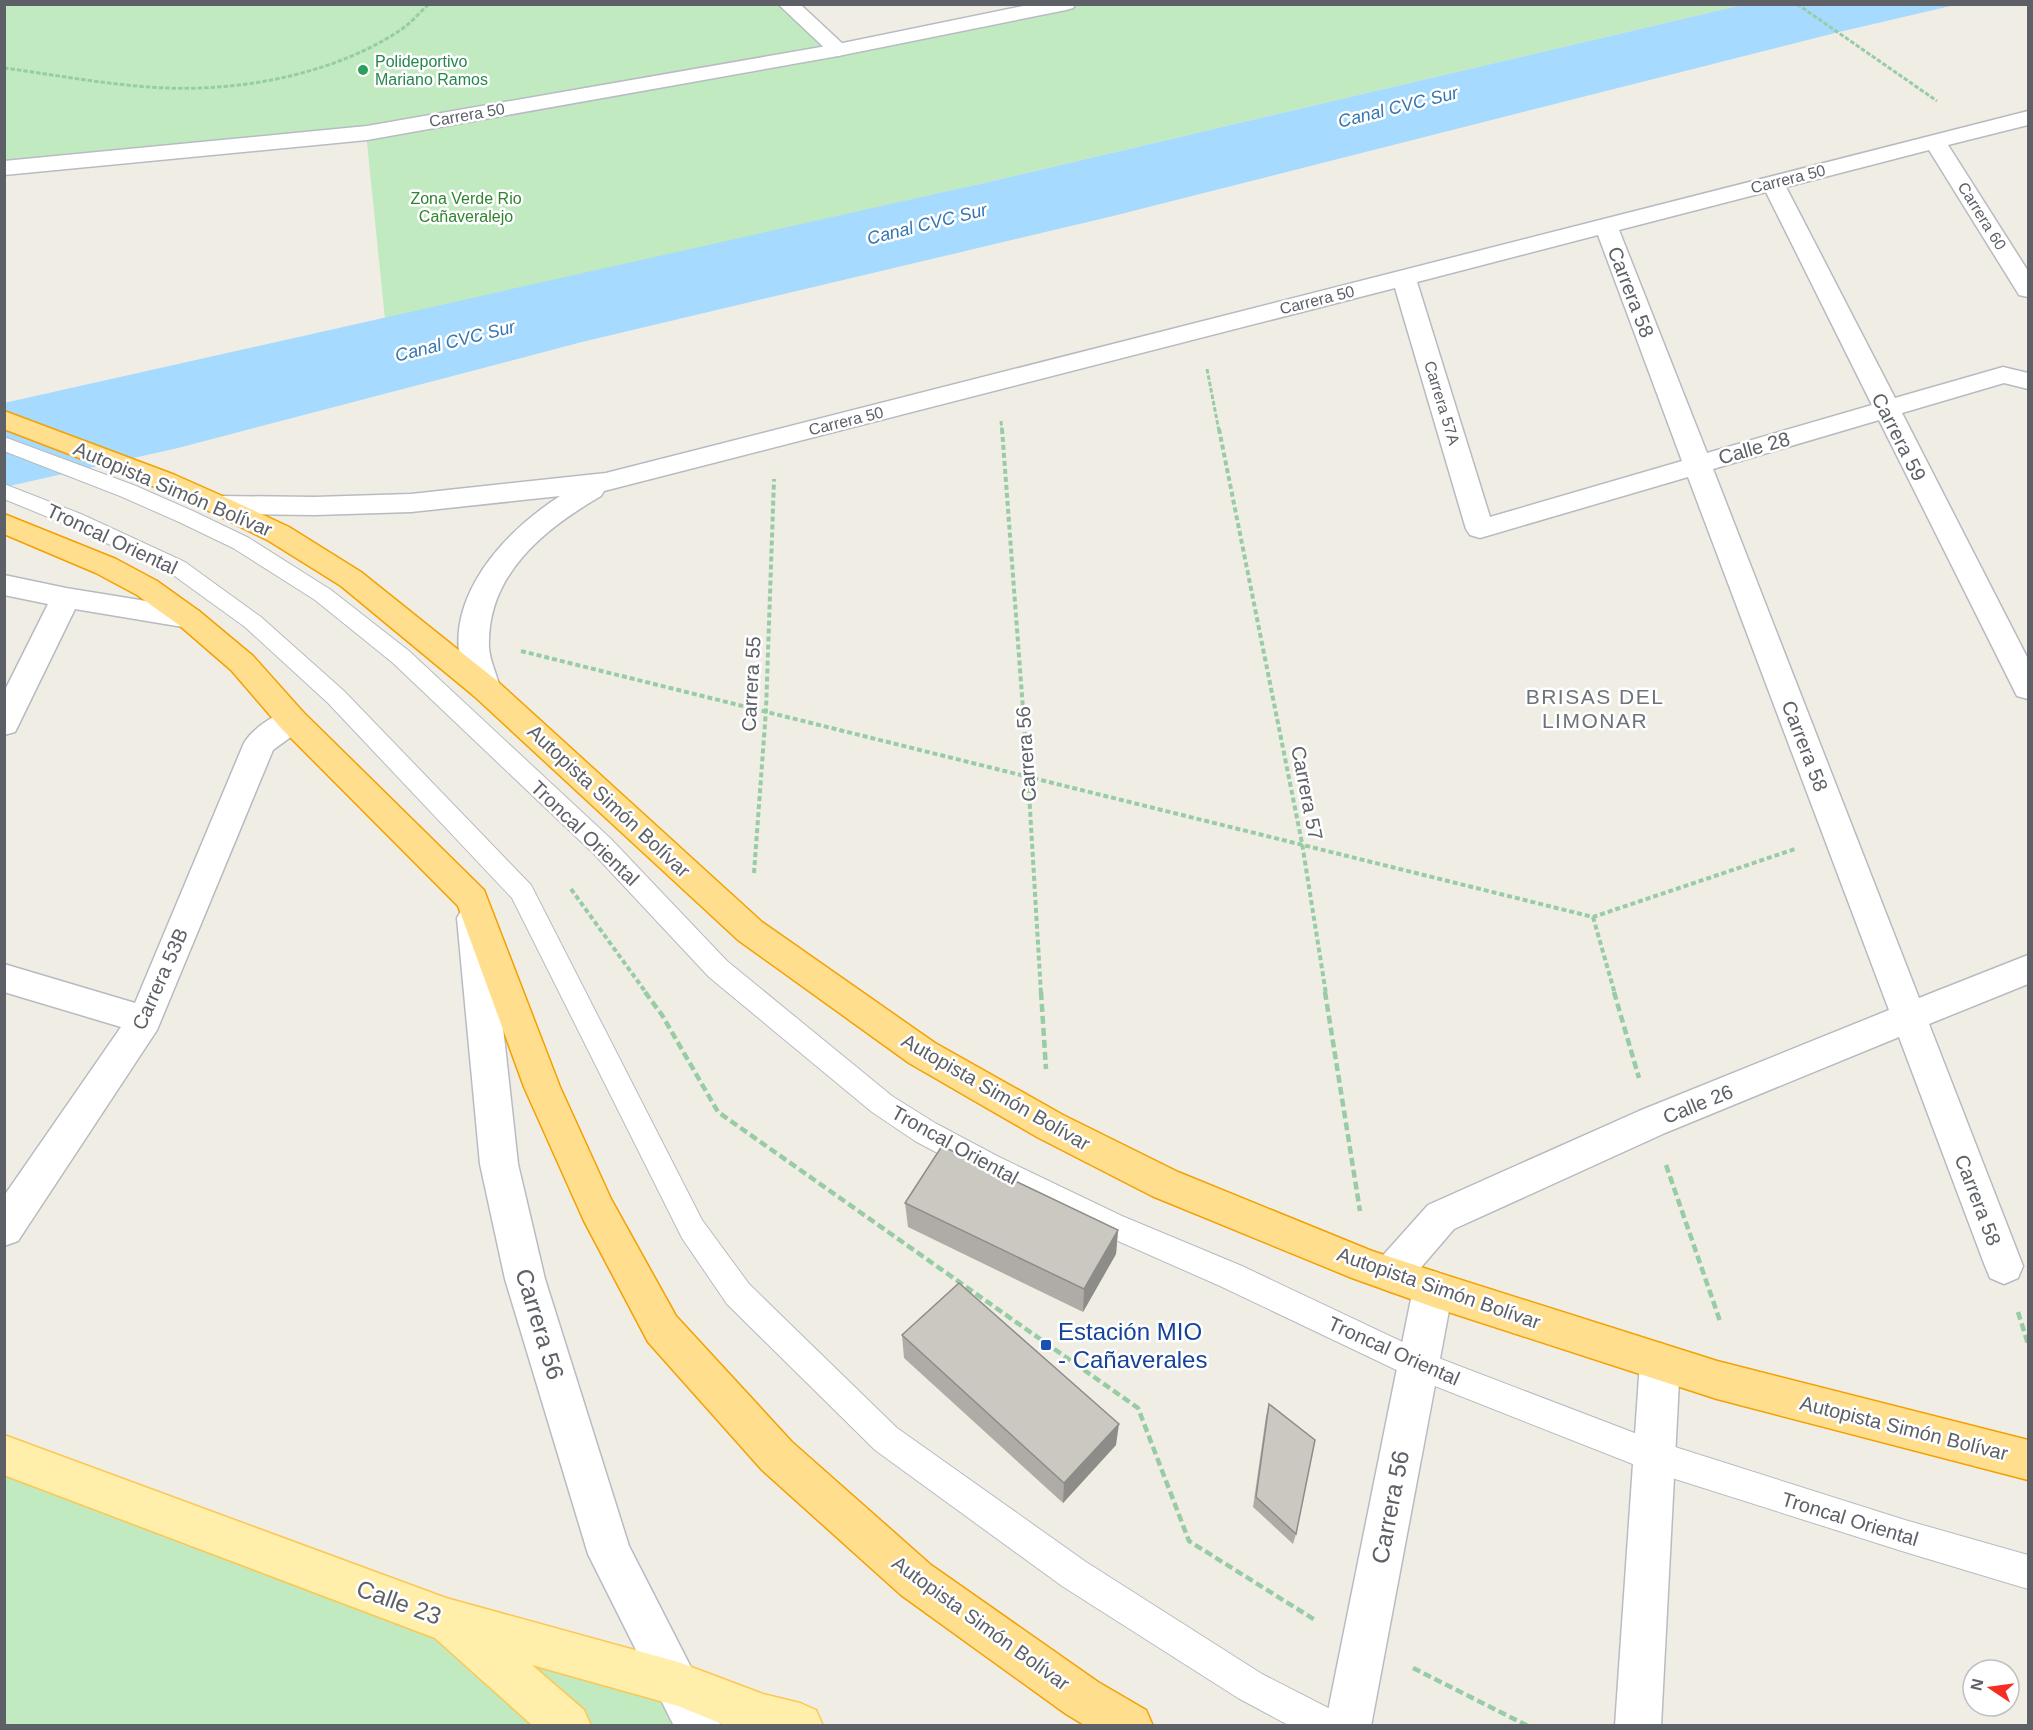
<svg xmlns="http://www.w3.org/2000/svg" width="2033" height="1730" font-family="Arial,sans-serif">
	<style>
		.green { fill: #c1eac0 }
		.water { fill: #a6dbff }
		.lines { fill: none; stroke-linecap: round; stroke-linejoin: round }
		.lane-casing { stroke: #b7bbc0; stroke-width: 2 }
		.street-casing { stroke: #b7bbc0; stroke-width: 3 }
		.secondary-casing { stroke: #b8bcc2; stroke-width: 3 }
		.primary-casing { stroke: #fdc752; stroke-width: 3 }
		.highway-casing { stroke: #f5a000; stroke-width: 3 }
		.path-far2 { stroke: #98cca5; stroke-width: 3; stroke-dasharray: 4.5 2; stroke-linecap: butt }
		.path-far1 { stroke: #98cca5; stroke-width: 4; stroke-dasharray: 5 3; stroke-linecap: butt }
		.path { stroke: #98cca5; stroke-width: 4.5; stroke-dasharray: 8 4; stroke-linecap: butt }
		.lane { fill: #fff; fill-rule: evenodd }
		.street { fill: #fff; fill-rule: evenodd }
		.secondary { fill: #fff; fill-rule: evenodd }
		.primary { fill: #ffefab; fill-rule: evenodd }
		.highway { fill: #ffde8d; fill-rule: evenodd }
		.wall { fill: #afaca7 }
		.shaded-wall { fill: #8e8c88 }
		.building { fill: #cbc8c2; stroke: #8e8c88; stroke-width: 1.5 }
		.leisure-dot { fill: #2e9e5b; stroke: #fff; stroke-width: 2 }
		.transit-dot { fill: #1a4fb4; stroke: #fff; stroke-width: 2 }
		.labels { text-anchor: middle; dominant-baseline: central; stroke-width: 5; stroke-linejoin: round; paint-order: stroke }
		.far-leisure-label { font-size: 16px; fill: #27864d; stroke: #fff; text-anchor: start }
		.far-street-label { font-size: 16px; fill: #5d6167; stroke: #fff }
		.far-park-label { font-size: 16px; fill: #2e842f; stroke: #fff }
		.far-water-label { font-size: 18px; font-style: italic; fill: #3777b1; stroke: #fff }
		.street-label { font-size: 20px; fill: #5d6167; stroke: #fff }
		.neighbourhood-label { font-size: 21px; letter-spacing: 1.5px; fill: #6d7379; stroke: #fff }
		.near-street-label { font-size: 24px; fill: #5d6167; stroke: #fff }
		.near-transit-label { font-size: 24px; fill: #164399; stroke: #fff; text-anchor: start }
	</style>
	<rect width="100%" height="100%" fill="#f0ede5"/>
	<!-- green -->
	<g class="green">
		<path d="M4,5H788L838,50L1066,5H1742L984,183L385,319L366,133L5,168Z"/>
		<path d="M4,1455L678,1684L698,1725H5Z"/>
	</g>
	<!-- water -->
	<path class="water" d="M1742,5H1955L1839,32L1113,216L582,342L178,448L5,487L4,403L984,183Z"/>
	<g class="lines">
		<defs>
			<g id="lane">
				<path d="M4,437L136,486L195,512L249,538L331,590L409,651L611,839L727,961L892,1096L935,1123L999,1157L1122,1216L1242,1266L1428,1354L1653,1440L1905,1520L2028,1555V1589L1905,1552L1653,1472L1407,1375L1220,1286L1102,1234L979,1175L915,1141L872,1112L709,977L593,853L393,663L315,600L233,548L179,522L120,496L4,451Z"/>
				<path d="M4,484L81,514L185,562L261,617L344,691L531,885L702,1220L749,1284L897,1428L1086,1562L1262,1674L1340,1714L1345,1726H1290L1238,1698L1062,1586L875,1450L727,1304L682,1238L512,898L328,703L245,627L169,572L65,524L4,499Z"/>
			</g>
			<g id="street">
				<path d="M778,4H800L845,46L849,50L845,54L838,56L831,54Z"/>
				<path d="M2028,111V125L1948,145L2028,271V297L2019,295L2016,290L1929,150L1786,187L1895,398L2003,367L2028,373V389L2004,383L1902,413L2028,659V699L2017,696L1879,420L1713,469L1919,998L2028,955V984L1929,1024L2023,1266L2018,1278L2004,1284L1990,1278L1985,1266L1899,1037L1665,1133L1454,1229L1405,1286L1391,1292L1377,1286L1372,1274L1377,1262L1428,1205L1639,1111L1889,1010L1688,477L1480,538L1470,535L1466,529L1395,288L604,491L601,496C544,529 486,575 489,648C490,661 497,675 500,688L496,696L485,699L474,696C427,616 496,537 560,496L411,512L315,515L219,514L209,511L205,505L209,499L219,496L315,497L411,494L606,473ZM1766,192L1872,405L1707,453L1619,230ZM1598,235L1682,461L1490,517L1417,282Z"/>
				<path d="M4,575L66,588L189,608L199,611L204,618L199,625L189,628L75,609L19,724L15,732L4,735V692L48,604L4,595Z"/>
				<path d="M292,709L303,712L307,720L303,728L273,750L157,1030L18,1241L4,1246V1196L121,1027L4,992V964L135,1003L244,743C253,728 275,714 292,709Z"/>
			</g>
			<g id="secondary">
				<path d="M1033,4H1076L1073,8L1066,10L838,56L367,140L4,175V161L367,126L838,44Z"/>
				<path d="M474,905L486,909L491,918L518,1164L545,1279L629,1546L721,1726H674L588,1554L505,1279L480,1164L457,918L462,909Z"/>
				<path d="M1433,1271L1447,1276L1453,1289L1371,1726H1325L1413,1289L1419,1276Z"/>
				<path d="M1660,1343L1674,1349L1680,1362L1661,1726H1615L1640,1362L1646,1349Z"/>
			</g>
			<path id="primary" d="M4,1435L446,1598L678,1662L763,1694L800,1703L816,1710L823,1726H727L678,1706L532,1665L584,1710L591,1726H533L435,1638L4,1475Z"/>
			<g id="highway">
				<path d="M4,411L175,475L229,499L289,527L361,572L496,680L762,922L935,1043L1063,1115L1178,1172L1372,1251L1433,1271L1717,1361L2028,1440V1480L1717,1399L1433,1307L1352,1278L1152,1196L1037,1137L909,1063L738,940L474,696L341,586L269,541L209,511L155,487L4,429Z"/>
				<path d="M4,514L116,559L157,581L199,611L253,656L303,712L484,890L560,1087L611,1199L676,1316L792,1442L931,1565L1098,1682L1146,1710L1153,1726H1086L1066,1714L901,1595L762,1470L648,1342L584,1221L524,1087L458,906L281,728L231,670L179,625L137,595L96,573L4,534Z"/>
			</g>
		</defs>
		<!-- lane casing -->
		<use href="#lane" class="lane-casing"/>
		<!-- street casing -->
		<use href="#street" class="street-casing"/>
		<!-- secondary casing -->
		<use href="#secondary" class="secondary-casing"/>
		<!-- primary casing -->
		<use href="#primary" class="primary-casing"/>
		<!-- highway casing -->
		<use href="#highway" class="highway-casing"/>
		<!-- path-far2 -->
		<g class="path-far2">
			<path d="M1797,4L1937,101"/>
			<path d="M4,68C58,75 112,86 167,88C245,91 337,73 402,29C412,22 420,12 429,4"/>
			<path d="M1207,369L1219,431"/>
			<path d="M1001,421L1002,431"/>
		</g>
		<!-- path-far1 -->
		<g class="path-far1">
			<path d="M1002,429L1028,776L1041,994"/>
			<path d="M1219,429L1302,843L1326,994"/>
			<path d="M521,651L1593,917L1795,849"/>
			<path d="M754,873L766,710L774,479"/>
			<path d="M571,889L647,994"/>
			<path d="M1593,917L1615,994"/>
		</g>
		<!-- path -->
		<g class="path">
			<path d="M645,992L662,1015L718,1112L1138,1408L1189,1541L1315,1620"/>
			<path d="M1041,992L1046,1069"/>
			<path d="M1325,992L1360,1211"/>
			<path d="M1614,992L1639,1078"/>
			<path d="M1666,1165L1720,1321"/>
			<path d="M2018,1312L2028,1344"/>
			<path d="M1413,1668L1528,1726"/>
		</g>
		<!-- lane -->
		<use href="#lane" class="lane"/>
		<!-- street -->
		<use href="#street" class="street"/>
		<!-- secondary -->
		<use href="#secondary" class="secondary"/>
		<!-- primary -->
		<use href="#primary" class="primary"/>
		<!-- highway -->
		<use href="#highway" class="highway"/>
	</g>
	<!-- wall -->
	<g class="wall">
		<path d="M905,1203L1118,1230L1116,1254L1083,1312L908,1227Z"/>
		<path d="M902,1335L1116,1445L1063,1503L904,1358Z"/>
		<path d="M1269,1404L1296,1534L1293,1544L1253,1507L1266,1416Z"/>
	</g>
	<!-- shaded-wall -->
	<g class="shaded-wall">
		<path d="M1118,1230L1116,1254L1083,1312L1084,1289Z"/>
		<path d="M1119,1424L1116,1445L1063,1503L1064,1483Z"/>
	</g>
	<!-- building -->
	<g class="building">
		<path d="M942,1146L1118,1230L1084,1289L905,1203Z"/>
		<path d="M959,1283L1119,1424L1064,1483L902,1335Z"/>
		<path d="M1269,1404L1315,1440L1296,1534L1256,1497Z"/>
	</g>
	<!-- markers -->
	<circle class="leisure-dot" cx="363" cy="70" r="6"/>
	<rect class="transit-dot" x="1040" y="1339" width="12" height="12" rx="3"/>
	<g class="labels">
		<!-- far-leisure labels -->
		<g class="far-leisure-label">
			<text x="375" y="61">Polideportivo<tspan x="375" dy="18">Mariano Ramos</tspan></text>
		</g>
		<!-- far-street labels -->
		<g class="far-street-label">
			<text transform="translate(467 115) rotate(-10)">Carrera 50</text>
			<text transform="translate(1788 179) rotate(-14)">Carrera 50</text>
			<text transform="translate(1982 216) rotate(58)">Carrera 60</text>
			<text transform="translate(1317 300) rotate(-14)">Carrera 50</text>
			<text transform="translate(1442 403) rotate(73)">Carrera 57A</text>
			<text transform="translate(846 421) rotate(-14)">Carrera 50</text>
		</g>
		<!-- far-park labels -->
		<g class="far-park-label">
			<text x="466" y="198">Zona Verde Rio<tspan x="466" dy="18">Cañaveralejo</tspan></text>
		</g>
		<!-- far-water labels -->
		<g class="far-water-label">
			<text transform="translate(1398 107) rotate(-14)">Canal CVC Sur</text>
			<text transform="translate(927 224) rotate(-14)">Canal CVC Sur</text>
			<text transform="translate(455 341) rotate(-14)">Canal CVC Sur</text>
		</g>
		<!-- street labels -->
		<g class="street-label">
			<text transform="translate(1631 292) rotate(69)">Carrera 58</text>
			<text transform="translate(1899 437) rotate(63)">Carrera 59</text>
			<text transform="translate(1754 448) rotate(-16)">Calle 28</text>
			<text transform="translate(173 489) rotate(23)">Autopista Simón Bolívar</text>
			<text transform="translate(112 539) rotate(25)">Troncal Oriental</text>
			<text transform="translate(751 684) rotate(-87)">Carrera 55</text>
			<text transform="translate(1805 746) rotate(69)">Carrera 58</text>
			<text transform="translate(1026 754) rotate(-94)">Carrera 56</text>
			<text transform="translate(1307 793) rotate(79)">Carrera 57</text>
			<text transform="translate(609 801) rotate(43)">Autopista Simón Bolívar</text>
			<text transform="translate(585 833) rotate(44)">Troncal Oriental</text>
			<text transform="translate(160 979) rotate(-66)">Carrera 53B</text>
			<text transform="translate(996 1092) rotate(30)">Autopista Simón Bolívar</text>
			<text transform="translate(1698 1104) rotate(-22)">Calle 26</text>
			<text transform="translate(955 1145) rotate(29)">Troncal Oriental</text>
			<text transform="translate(1978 1200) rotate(69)">Carrera 58</text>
			<text transform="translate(1439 1288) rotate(19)">Autopista Simón Bolívar</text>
			<text transform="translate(1394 1351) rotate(24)">Troncal Oriental</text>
			<text transform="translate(1904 1428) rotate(14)">Autopista Simón Bolívar</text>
			<text transform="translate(1850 1519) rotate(17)">Troncal Oriental</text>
			<text transform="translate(981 1623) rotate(36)">Autopista Simón Bolívar</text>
		</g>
		<!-- neighbourhood labels -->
		<g class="neighbourhood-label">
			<text x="1595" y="696">BRISAS DEL<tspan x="1595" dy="24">LIMONAR</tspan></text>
		</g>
		<!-- near-street labels -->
		<g class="near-street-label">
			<text transform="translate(540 1324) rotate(73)">Carrera 56</text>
			<text transform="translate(1390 1507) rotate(-79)">Carrera 56</text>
			<text transform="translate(399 1602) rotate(20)">Calle 23</text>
		</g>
		<!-- near-transit labels -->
		<g class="near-transit-label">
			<text x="1058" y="1331">Estación MIO<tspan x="1058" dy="28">- Cañaverales</tspan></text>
		</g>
	</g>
	<!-- border -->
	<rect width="2033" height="1730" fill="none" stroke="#5d6167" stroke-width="12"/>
	<!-- north arrow -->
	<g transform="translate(1991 1688) rotate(283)"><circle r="28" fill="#ffffff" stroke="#bec0c2" stroke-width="1.5"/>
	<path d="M0-4.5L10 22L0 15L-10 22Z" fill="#f72d24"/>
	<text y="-9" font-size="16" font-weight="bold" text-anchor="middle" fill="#5d6167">N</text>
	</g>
</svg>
